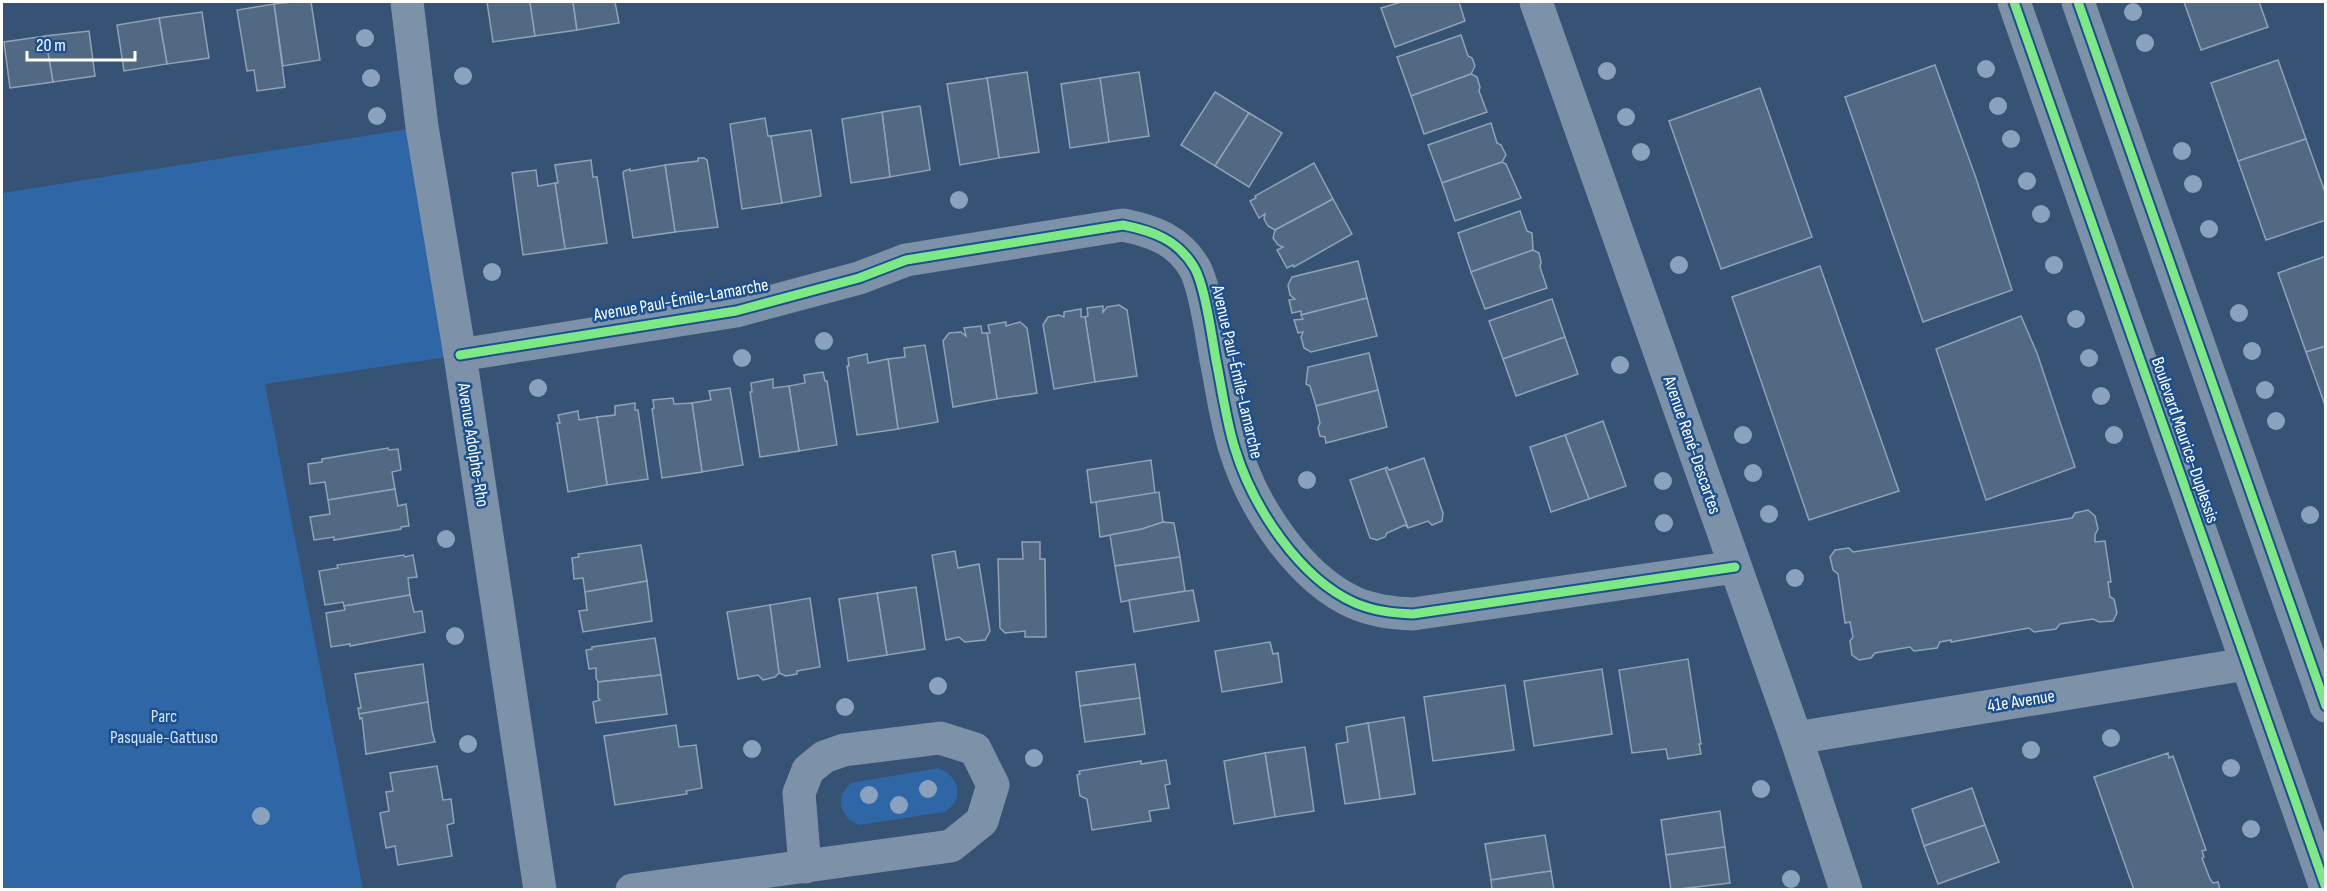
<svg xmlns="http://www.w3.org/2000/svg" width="2327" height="891" font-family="'Sofia Sans Condensed',sans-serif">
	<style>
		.green { fill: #2f66a5 }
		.building { fill: #526984; stroke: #92a2b6; stroke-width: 1.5 }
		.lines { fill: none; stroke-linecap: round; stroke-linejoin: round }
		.minor { stroke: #7d92a8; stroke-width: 33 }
		.tertiary { stroke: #7d92a8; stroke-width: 33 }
		.cycleway-casing { stroke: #1b4f8f; stroke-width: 13 }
		.cycleway { stroke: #7ce984; stroke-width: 9 }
		.tree { fill: #8aa2be }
		.labels { text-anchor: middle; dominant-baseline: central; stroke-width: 5; stroke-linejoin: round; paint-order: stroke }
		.street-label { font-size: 18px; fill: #fff; stroke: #1b4f8f }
		.park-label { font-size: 18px; fill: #cfe3fa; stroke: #1b4f8f }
	</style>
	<rect width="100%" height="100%" fill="#365274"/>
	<!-- green -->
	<g class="green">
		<path d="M422,127L460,355L265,384L363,889L2,890V193Z"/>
		<path d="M938,768C959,775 966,800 944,812L859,825C840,818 834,797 851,783Z"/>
	</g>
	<!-- building -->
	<g class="building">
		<path d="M292,2H311L320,60L283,66L274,4Z"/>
		<path d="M487,2H530L535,36L493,42Z"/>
		<path d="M530,2H573L577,30L535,36Z"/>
		<path d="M573,2H615L619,23L577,30Z"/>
		<path d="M1401,2H1459L1465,21L1395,47L1381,8Z"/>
		<path d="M2184,2H2259L2268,27L2201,50Z"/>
		<path d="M274,4L285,87L257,91L254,70L247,71L237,10Z"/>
		<path d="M202,12L209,58L167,64L159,18Z"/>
		<path d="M159,18L167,64L124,71L117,25Z"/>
		<path d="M89,31L95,76L53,82L45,36Z"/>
		<path d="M1461,35L1468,56L1472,58L1475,66L1471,74L1411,96L1397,57Z"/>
		<path d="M45,36L53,82L10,88L4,42Z"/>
		<path d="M2278,60L2306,139L2238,161L2211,83Z"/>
		<path d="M1935,65L1976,178L2012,290L1923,322L1845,97Z"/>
		<path d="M1027,72L1039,152L999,158L987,78Z"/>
		<path d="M1139,72L1149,136L1109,142L1100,78Z"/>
		<path d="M1471,74L1477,77L1480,87L1479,91L1487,112L1424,134L1411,96Z"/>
		<path d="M987,78L999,158L960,165L947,84Z"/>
		<path d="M1100,78L1109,142L1070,148L1061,84Z"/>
		<path d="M1760,88L1812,237L1721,269L1669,121Z"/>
		<path d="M1215,92L1249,113L1215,166L1181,145Z"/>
		<path d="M920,106L930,170L890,177L882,112Z"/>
		<path d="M882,112L890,177L851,183L842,119Z"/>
		<path d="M1249,113L1282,133L1249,187L1215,166Z"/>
		<path d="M765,118L768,136H771L782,203L742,209L730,124Z"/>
		<path d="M1491,123L1497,143L1501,145L1506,155L1502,162L1442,183L1428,145Z"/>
		<path d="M811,130L821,196L782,203L771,136Z"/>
		<path d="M2306,139L2326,195V220L2266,240L2238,161Z"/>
		<path d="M698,158H704L707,160L718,227L675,232L665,165L698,161Z"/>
		<path d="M591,160L593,177H597L607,243L565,249L555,183H558L555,165Z"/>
		<path d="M1502,162L1506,164L1521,198L1455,221L1442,183Z"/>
		<path d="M1314,163L1333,199L1275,230L1268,226L1264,219L1265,214L1259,218L1250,201L1256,198L1255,196Z"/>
		<path d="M665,165L675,232L633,238L623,173L624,171L630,169V171Z"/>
		<path d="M536,170L538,186L555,183L565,249L523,255L512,173Z"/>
		<path d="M1333,199L1352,234L1294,267L1293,265L1287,268L1277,250L1283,247L1278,245L1273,238L1275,230Z"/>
		<path d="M1520,211L1527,231L1532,233L1533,250L1471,272L1458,233Z"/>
		<path d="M1533,250L1539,253L1541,262L1540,267L1547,288L1485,309L1471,272Z"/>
		<path d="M2326,256V346L2306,352L2278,273Z"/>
		<path d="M1358,261L1367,298L1301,315V311L1292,313L1289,300L1295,299L1290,295L1288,285L1292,277Z"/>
		<path d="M1820,266L1899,491L1809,520L1732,297Z"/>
		<path d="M1367,298L1377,336L1311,352L1304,348L1301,337L1303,332L1298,333L1294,320L1303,319L1301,315Z"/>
		<path d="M1552,299L1565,337L1503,359L1489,321Z"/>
		<path d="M1119,305L1127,310L1137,376L1095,382L1085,317L1088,316L1087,308L1103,306V312L1107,307Z"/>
		<path d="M1081,309V317H1085L1095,382L1054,389L1043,325L1048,317L1059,315L1064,317V312Z"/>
		<path d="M2021,316L2037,353L2075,467L1986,500L1936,349Z"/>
		<path d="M1006,322V326L1020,322L1027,328L1037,393L997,399L987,333H990L988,325Z"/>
		<path d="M981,326L982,333H987L997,399L953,407L943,341L949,333L961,332L966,336L964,328Z"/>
		<path d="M1565,337L1578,374L1516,396L1503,359Z"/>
		<path d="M925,345L938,422L898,429L888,359L905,357L904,348Z"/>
		<path d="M2326,346V408L2306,352Z"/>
		<path d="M1369,353L1378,390L1316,406L1310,386L1306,384L1308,367Z"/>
		<path d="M867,354L868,363L888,359L898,429L857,435L847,366H849L848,358Z"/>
		<path d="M823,372L825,381H827L837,445L799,451L789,386L805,383L804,375Z"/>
		<path d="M773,379V388L789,386L799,451L760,457L750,392H752L751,383Z"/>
		<path d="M730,388L743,465L702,472L692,403L711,400L709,391Z"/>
		<path d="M1378,390L1387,427L1326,443L1325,437L1320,436L1318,428L1320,423L1316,406Z"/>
		<path d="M673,398L674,404L692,403L702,472L662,478L652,409L654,408L653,400Z"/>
		<path d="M635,403V410H638L648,479L607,485L597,417L615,415V406Z"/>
		<path d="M578,411L579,420L597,417L607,485L568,492L557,423H560L558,415Z"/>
		<path d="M1603,421L1626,486L1589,499L1565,435Z"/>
		<path d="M1565,435L1589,499L1551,512L1530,447Z"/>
		<path d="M388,448L389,450L398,449L401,470L392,472L395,489L328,500L325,482L310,484L308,464L322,462V459Z"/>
		<path d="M1424,458L1443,513L1442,521L1432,525L1428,521L1408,528L1385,468L1387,467L1389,470Z"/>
		<path d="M1151,460L1155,493L1091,503L1087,470Z"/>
		<path d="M1385,468L1408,528L1405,525L1387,533L1385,537L1377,540L1370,538L1350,480Z"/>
		<path d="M395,489L398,506L406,504L409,526L401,527V529L334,540V537L314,540L310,517L330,514L328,500Z"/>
		<path d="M1159,492L1163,522L1142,529L1100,537L1096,502Z"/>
		<path d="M2088,510L2095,516L2098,529L2095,535V542L2105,541L2111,582H2108L2110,597L2114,599L2117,613L2113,621L2099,622L2093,619L2060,624L2056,629L2034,632L2029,628L1951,642V640L1940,642L1937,648L1914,651L1910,647L1875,653L1871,658L1859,660L1852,655L1850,641L1853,637L1850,622L1845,623L1838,574L1833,570L1830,557L1835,550L1849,548L1853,552L2072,518L2075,513Z"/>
		<path d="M1163,522L1174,523L1180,557L1115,566L1110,535L1142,529Z"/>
		<path d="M1022,542H1040V559H1045L1046,637H1025V631L1005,633L1000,628L998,559H1023Z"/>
		<path d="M641,545L647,581L585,592L583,578L574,579L572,558L579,557L578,554Z"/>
		<path d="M955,551L958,568L979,564L990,631L985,640L965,642L959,637L946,640L932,555Z"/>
		<path d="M404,555L405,557L413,555L417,577L408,578L410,595L344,606L343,602L325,605L319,571L338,568L337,565Z"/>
		<path d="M1180,557L1185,591L1121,602L1115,566Z"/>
		<path d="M647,581L652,621L583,632L579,611L587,610L585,592Z"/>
		<path d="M916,587L925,649L887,655L877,593Z"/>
		<path d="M1193,590L1199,621L1134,632L1129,600Z"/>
		<path d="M877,593L887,655L848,661L839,599Z"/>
		<path d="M410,595L414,612L422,611L425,632L350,646V644L331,647L326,613L345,610L344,606Z"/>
		<path d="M810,598L820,667L797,671V674L786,676L779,673L770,605Z"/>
		<path d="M770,605L779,673L775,677L763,680L758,675L738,679L727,612Z"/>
		<path d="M655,638L661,675L598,682L596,678V668L589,669L586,650L592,649V647Z"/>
		<path d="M1270,642L1273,654L1278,653L1282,682L1222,692L1215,651Z"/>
		<path d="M1688,659L1701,744H1699L1701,754L1668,759L1666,749L1632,753L1619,670Z"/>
		<path d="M423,664L428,702L359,714L358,708H361L355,674Z"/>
		<path d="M1135,664L1140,698L1080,706L1076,672Z"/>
		<path d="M1602,669L1612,734L1534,746L1524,681Z"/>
		<path d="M661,675L667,714L596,723L593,702L600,700L598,698V682Z"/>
		<path d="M1505,685L1514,750L1433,761L1424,697Z"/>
		<path d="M1140,698L1145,734L1085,742L1080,706Z"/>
		<path d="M428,702L432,731L435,742L366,754L362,718L360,719L359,714Z"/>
		<path d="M1404,717L1415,794L1380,799L1368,723Z"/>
		<path d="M1368,723L1380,799L1345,804L1336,744L1348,742L1346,727Z"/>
		<path d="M676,725L679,747L696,745L702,788L686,791L687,794L615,805L604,736Z"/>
		<path d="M1305,747L1314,811L1275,817L1265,753Z"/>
		<path d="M1265,753L1275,817L1234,824L1224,761Z"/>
		<path d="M2168,753L2169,758L2173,756L2206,850L2202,851L2204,857L2202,858L2210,879L2213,883L2218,882L2220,890H2134L2094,777Z"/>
		<path d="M1166,760L1170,784L1165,785L1169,808L1149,811L1151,821L1092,830L1087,799L1080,796L1077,775L1080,774L1079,771L1141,761V764Z"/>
		<path d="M437,766L443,800L451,799L454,823L447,825L452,856L398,865L395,846L386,848L380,813L389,811L386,792L393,791L390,773Z"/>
		<path d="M1972,788L1985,825L1924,846L1912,809Z"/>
		<path d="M1720,811L1725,847L1666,855L1661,820Z"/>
		<path d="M1985,825L1999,862L1938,884L1924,846Z"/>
		<path d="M1545,835L1551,871L1491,880L1485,844Z"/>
		<path d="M1725,847L1730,883L1671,890L1666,855Z"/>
		<path d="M1551,871L1554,890H1492L1491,880Z"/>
	</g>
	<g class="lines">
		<!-- minor -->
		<g class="minor">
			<path d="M407,2L422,127L460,355L540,890"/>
			<path d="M1536,2L1796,738L1846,890"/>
			<path d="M460,355L736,311L859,278L906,260L1123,225C1153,231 1178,240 1194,267C1205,285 1212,338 1216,360C1222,389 1226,421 1235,449C1253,507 1299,578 1355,603C1374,611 1392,613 1413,614L1735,567"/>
			<path d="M1796,738L2246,664"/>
			<path d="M632,890L951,846L982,821L993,785L975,749L940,738L844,750L824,757L808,770L799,793L805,867"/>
		</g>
		<!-- tertiary -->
		<g class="tertiary">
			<path d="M2014,2L2326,888"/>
			<path d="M2078,2L2326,706"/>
		</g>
		<defs>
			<g id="cycleway">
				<path d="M2014,2L2326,888"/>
				<path d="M2078,2L2326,706"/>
				<path d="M460,355L736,311L859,278L906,260L1123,225C1153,231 1178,240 1194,267C1205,285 1212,338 1216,360C1222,389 1226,421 1235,449C1253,507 1299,578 1355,603C1374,611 1392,613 1413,614L1735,567"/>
			</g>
		</defs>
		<!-- cycleway casing -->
		<use href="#cycleway" class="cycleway-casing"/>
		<!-- cycleway -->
		<use href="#cycleway" class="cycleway"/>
	</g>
	<!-- trees -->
	<g class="tree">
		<circle cx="2133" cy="12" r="9"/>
		<circle cx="365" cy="38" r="9"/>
		<circle cx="2145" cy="43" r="9"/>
		<circle cx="1986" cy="69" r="9"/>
		<circle cx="1607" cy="71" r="9"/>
		<circle cx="463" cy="76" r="9"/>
		<circle cx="371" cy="78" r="9"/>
		<circle cx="1998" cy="106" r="9"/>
		<circle cx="377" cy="116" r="9"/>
		<circle cx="1626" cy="117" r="9"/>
		<circle cx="2011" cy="139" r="9"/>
		<circle cx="2182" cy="151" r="9"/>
		<circle cx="1641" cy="152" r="9"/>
		<circle cx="2027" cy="181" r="9"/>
		<circle cx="2193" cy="184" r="9"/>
		<circle cx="959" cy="200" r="9"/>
		<circle cx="2041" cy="214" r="9"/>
		<circle cx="2209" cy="229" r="9"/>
		<circle cx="1679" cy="265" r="9"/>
		<circle cx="2054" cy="265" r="9"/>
		<circle cx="492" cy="272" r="9"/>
		<circle cx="2239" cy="313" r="9"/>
		<circle cx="2076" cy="319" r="9"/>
		<circle cx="824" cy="341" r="9"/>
		<circle cx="2252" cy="351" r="9"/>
		<circle cx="742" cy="358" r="9"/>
		<circle cx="2089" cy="358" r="9"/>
		<circle cx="1620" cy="365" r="9"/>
		<circle cx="538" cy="388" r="9"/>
		<circle cx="2265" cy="390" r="9"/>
		<circle cx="2101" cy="396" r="9"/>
		<circle cx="2276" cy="421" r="9"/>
		<circle cx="1743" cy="435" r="9"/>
		<circle cx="2114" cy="435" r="9"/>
		<circle cx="1753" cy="473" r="9"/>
		<circle cx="1307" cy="480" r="9"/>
		<circle cx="1663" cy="481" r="9"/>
		<circle cx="1769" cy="514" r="9"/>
		<circle cx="2310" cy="515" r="9"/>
		<circle cx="1664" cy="523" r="9"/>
		<circle cx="446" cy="539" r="9"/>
		<circle cx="1795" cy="578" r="9"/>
		<circle cx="455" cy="636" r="9"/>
		<circle cx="938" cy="686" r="9"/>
		<circle cx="845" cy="707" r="9"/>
		<circle cx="2111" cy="738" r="9"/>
		<circle cx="468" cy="744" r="9"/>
		<circle cx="752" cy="749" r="9"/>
		<circle cx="2031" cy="750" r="9"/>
		<circle cx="1034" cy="758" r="9"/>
		<circle cx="2231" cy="768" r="9"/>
		<circle cx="928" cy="789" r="9"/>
		<circle cx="1761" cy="789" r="9"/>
		<circle cx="869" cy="795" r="9"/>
		<circle cx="899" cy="805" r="9"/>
		<circle cx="261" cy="816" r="9"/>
		<circle cx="2251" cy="829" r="9"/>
		<circle cx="1791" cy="879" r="9"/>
	</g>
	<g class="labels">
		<!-- street labels -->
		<g class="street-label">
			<text transform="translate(681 300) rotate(-10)">Avenue Paul-Émile-Lamarche</text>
			<text transform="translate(1237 372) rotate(77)">Avenue Paul-Émile-Lamarche</text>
			<text transform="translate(2185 440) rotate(71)">Boulevard Maurice-Duplessis</text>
			<text transform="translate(473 445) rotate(81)">Avenue Adolphe-Rho</text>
			<text transform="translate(1692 445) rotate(71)">Avenue René-Descartes</text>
			<text transform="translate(2021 701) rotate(-9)">41e Avenue</text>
		</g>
		<!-- park labels -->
		<g class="park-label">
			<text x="164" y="716">Parc<tspan x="164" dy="21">Pasquale-Gattuso</tspan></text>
		</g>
	</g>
	<!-- border -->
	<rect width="2327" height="891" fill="none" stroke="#ffffff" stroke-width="6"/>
	<!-- scale -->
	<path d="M27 51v9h108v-9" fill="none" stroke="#ffffff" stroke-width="3"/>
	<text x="36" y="51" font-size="18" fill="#ffffff" stroke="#1b4f8f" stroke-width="4.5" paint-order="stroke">20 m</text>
</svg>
